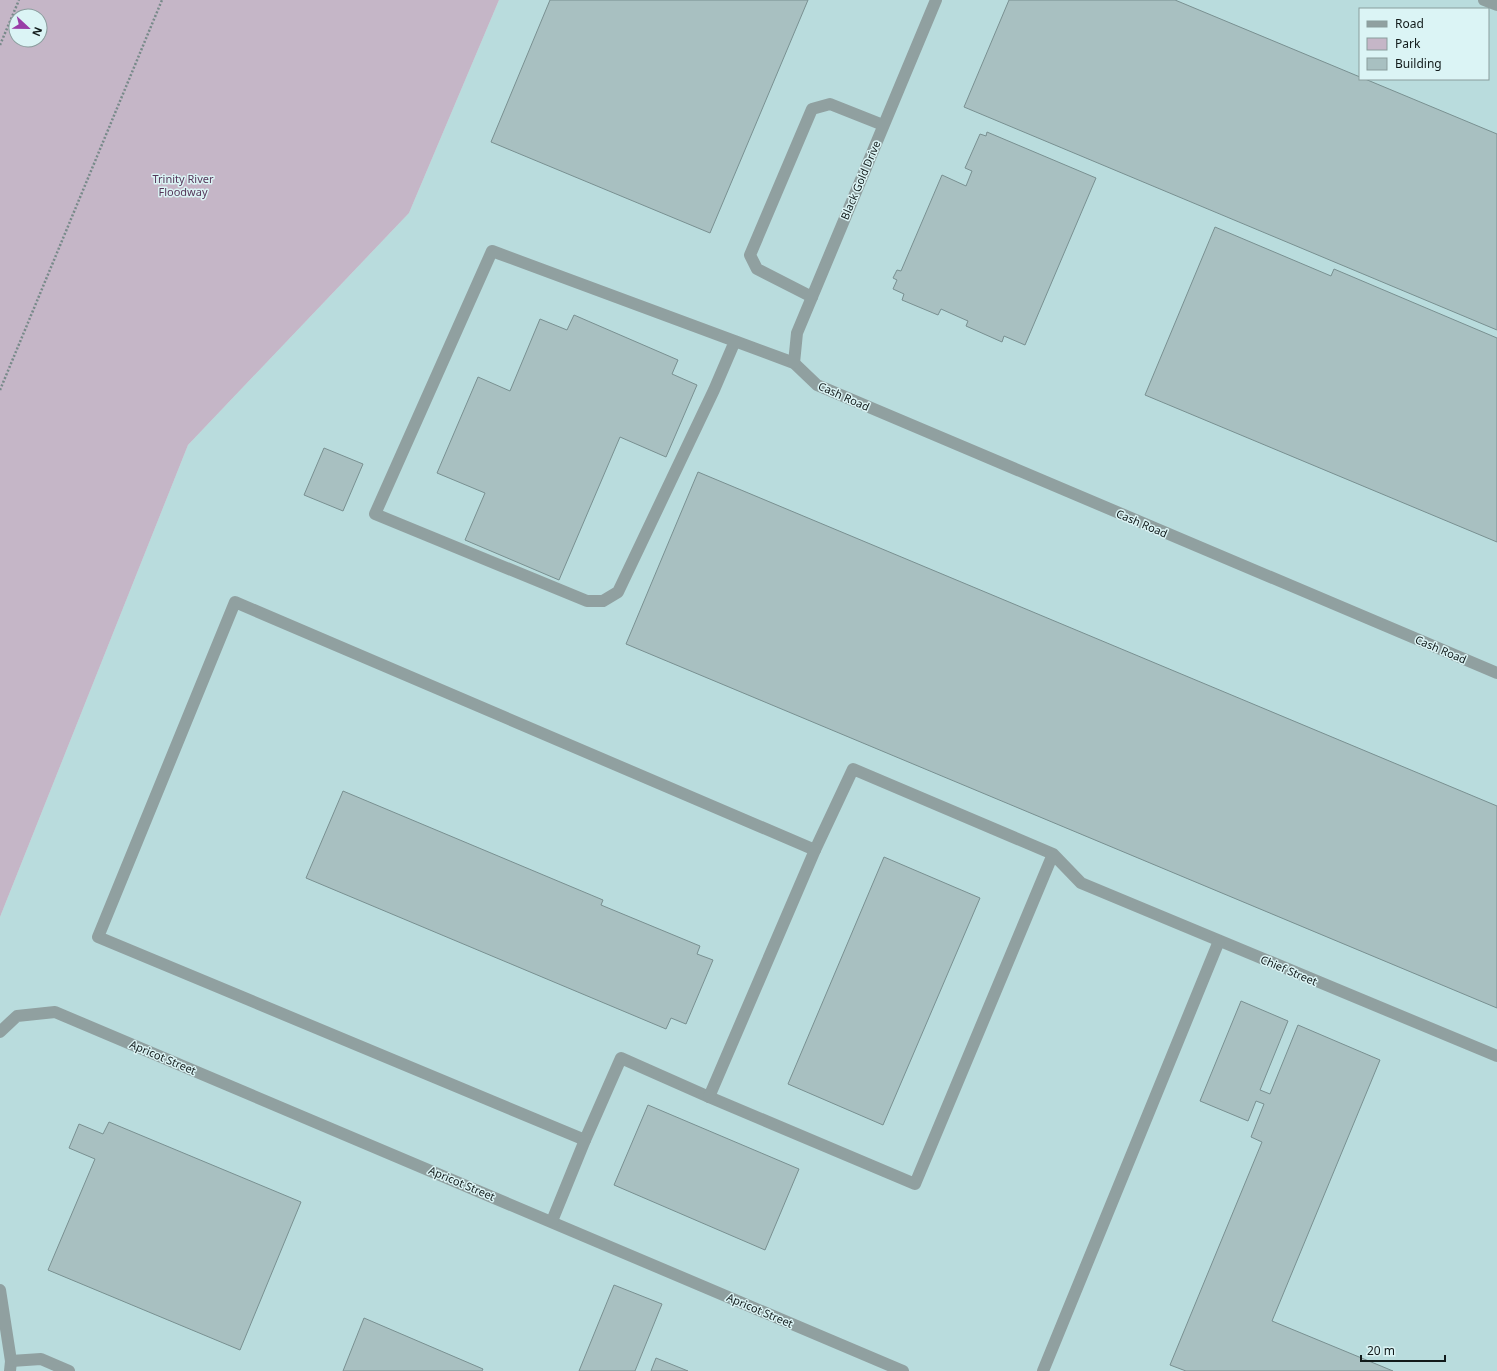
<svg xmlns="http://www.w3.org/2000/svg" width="1497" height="1371" font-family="'Noto Sans',sans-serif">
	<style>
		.built { fill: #b9dcdd; fill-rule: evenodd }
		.green { fill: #c5b6c7; fill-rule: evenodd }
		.building { fill: #a8c0c1; stroke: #799091 }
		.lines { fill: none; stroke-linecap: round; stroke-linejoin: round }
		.path { stroke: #788a8a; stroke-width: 2.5; stroke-dasharray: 2 2; stroke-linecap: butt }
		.minor { stroke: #90a0a0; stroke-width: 12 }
		.labels { text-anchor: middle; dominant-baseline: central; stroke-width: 3; stroke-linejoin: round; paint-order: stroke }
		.park-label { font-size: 11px; fill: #553659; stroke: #dbf4f5 }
		.street-label { font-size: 11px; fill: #111a1a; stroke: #dbf4f5 }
	</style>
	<rect width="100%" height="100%" fill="#cee7e7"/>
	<!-- built -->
	<path class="built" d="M499,0H1497V1371H0V917L188,445L409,213ZM1360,9H1488V79H1360Z"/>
	<!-- green -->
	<path class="green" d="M0,0H499L409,213L188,445L0,917ZM16,16H40V40H16Z"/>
	<!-- building -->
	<g class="building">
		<path d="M550,0H808L710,233L491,142Z"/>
		<path d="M1009,0H1175L1360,77V79H1365L1497,134V330L964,107Z"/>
		<path d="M987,132L1096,178L1025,345L1004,336L1002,342L966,326L968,321L941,309L938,315L902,300L904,294L893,289L897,280L893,278L897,270L901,271L942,175L966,186L972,171L965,168L980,134L986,136Z"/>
		<path d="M1215,227L1331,276L1334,269L1497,338V542L1145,395Z"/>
		<path d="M574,315L678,360L672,374L697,385L666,457L620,437L559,580L465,540L485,493L437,473L478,377L510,391L540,319L567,330Z"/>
		<path d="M324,448L363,464L343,511L304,495Z"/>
		<path d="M698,472L1497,806V1008L626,644Z"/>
		<path d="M343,791L603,900L601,905L700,946L697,954L713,960L686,1024L671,1018L666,1029L306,878Z"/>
		<path d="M884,857L980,898L883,1125L788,1084Z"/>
		<path d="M1241,1001L1288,1021L1260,1090L1270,1094L1298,1025L1380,1060L1272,1321L1393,1371H1186L1170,1365L1262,1142L1251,1137L1264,1104L1256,1101L1248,1121L1200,1101Z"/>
		<path d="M648,1105L799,1169L765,1250L614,1185Z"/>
		<path d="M109,1122L301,1202L240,1350L48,1270L95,1159L69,1148L79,1124L103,1134Z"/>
		<path d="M614,1285L662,1304L635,1371H579Z"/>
		<path d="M364,1318L483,1369L482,1371H343Z"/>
		<path d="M656,1358L688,1371H651Z"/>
	</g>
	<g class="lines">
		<!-- path -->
		<g class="path">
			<path d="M0,45L19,0"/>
			<path d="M0,390L162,0"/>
		</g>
		<!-- minor -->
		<g class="minor">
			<path d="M1484,0L1497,5"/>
			<path d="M812,297L757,269L750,255L812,109L830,104L883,125"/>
			<path d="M735,341L714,390L618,592L603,601H587L375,514L492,251L794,363L817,385L1497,673"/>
			<path d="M794,363L797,333L936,0"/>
			<path d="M1053,854L915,1184L709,1097L621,1058L585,1140L98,937L235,602L815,850L853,769L1053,854L1081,883L1497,1056"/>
			<path d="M0,1032L17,1016L55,1012L903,1371"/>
			<path d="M709,1097L815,850"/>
			<path d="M552,1221L585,1140"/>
			<path d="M0,1290L11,1361L10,1371"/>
			<path d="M11,1361L41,1359L69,1371"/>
			<path d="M1043,1371L1219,941"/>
		</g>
	</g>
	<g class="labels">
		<!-- park labels -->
		<g class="park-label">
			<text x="183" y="178">Trinity River<tspan x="183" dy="13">Floodway</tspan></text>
		</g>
		<!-- street labels -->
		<g class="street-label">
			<text transform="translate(860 180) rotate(-67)">Black Gold Drive</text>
			<text transform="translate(844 396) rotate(24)">Cash Road</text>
			<text transform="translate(1142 523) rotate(23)">Cash Road</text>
			<text transform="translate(1441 649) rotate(23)">Cash Road</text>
			<text transform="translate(1289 970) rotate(23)">Chief Street</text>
			<text transform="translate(163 1057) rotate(23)">Apricot Street</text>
			<text transform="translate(462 1183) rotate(23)">Apricot Street</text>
			<text transform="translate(760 1310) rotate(23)">Apricot Street</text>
		</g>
	</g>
	<!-- legend -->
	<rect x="1359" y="8" width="130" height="72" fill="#dbf4f5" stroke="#8a9d9d"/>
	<rect x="1367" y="21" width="20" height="6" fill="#90a0a0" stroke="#8a9d9d"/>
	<text x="1395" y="28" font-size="12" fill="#111a1a">Road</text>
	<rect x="1367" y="38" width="20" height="12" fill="#c5b6c7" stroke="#8a9d9d"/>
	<text x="1395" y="48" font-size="12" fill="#111a1a">Park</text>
	<rect x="1367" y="58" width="20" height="12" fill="#a8c0c1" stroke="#8a9d9d"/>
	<text x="1395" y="68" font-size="12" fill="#111a1a">Building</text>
	<!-- north arrow -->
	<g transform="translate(28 28) rotate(112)"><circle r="19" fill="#dbf4f5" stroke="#8a9d9d"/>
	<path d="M0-3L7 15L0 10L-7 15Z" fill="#993da7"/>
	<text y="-6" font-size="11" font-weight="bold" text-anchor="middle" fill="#111a1a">N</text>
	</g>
	<!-- scale -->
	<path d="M1361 1355v6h84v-6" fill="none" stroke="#111a1a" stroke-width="2"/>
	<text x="1367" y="1355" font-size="12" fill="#111a1a" stroke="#dbf4f5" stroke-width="3" paint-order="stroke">20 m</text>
</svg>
